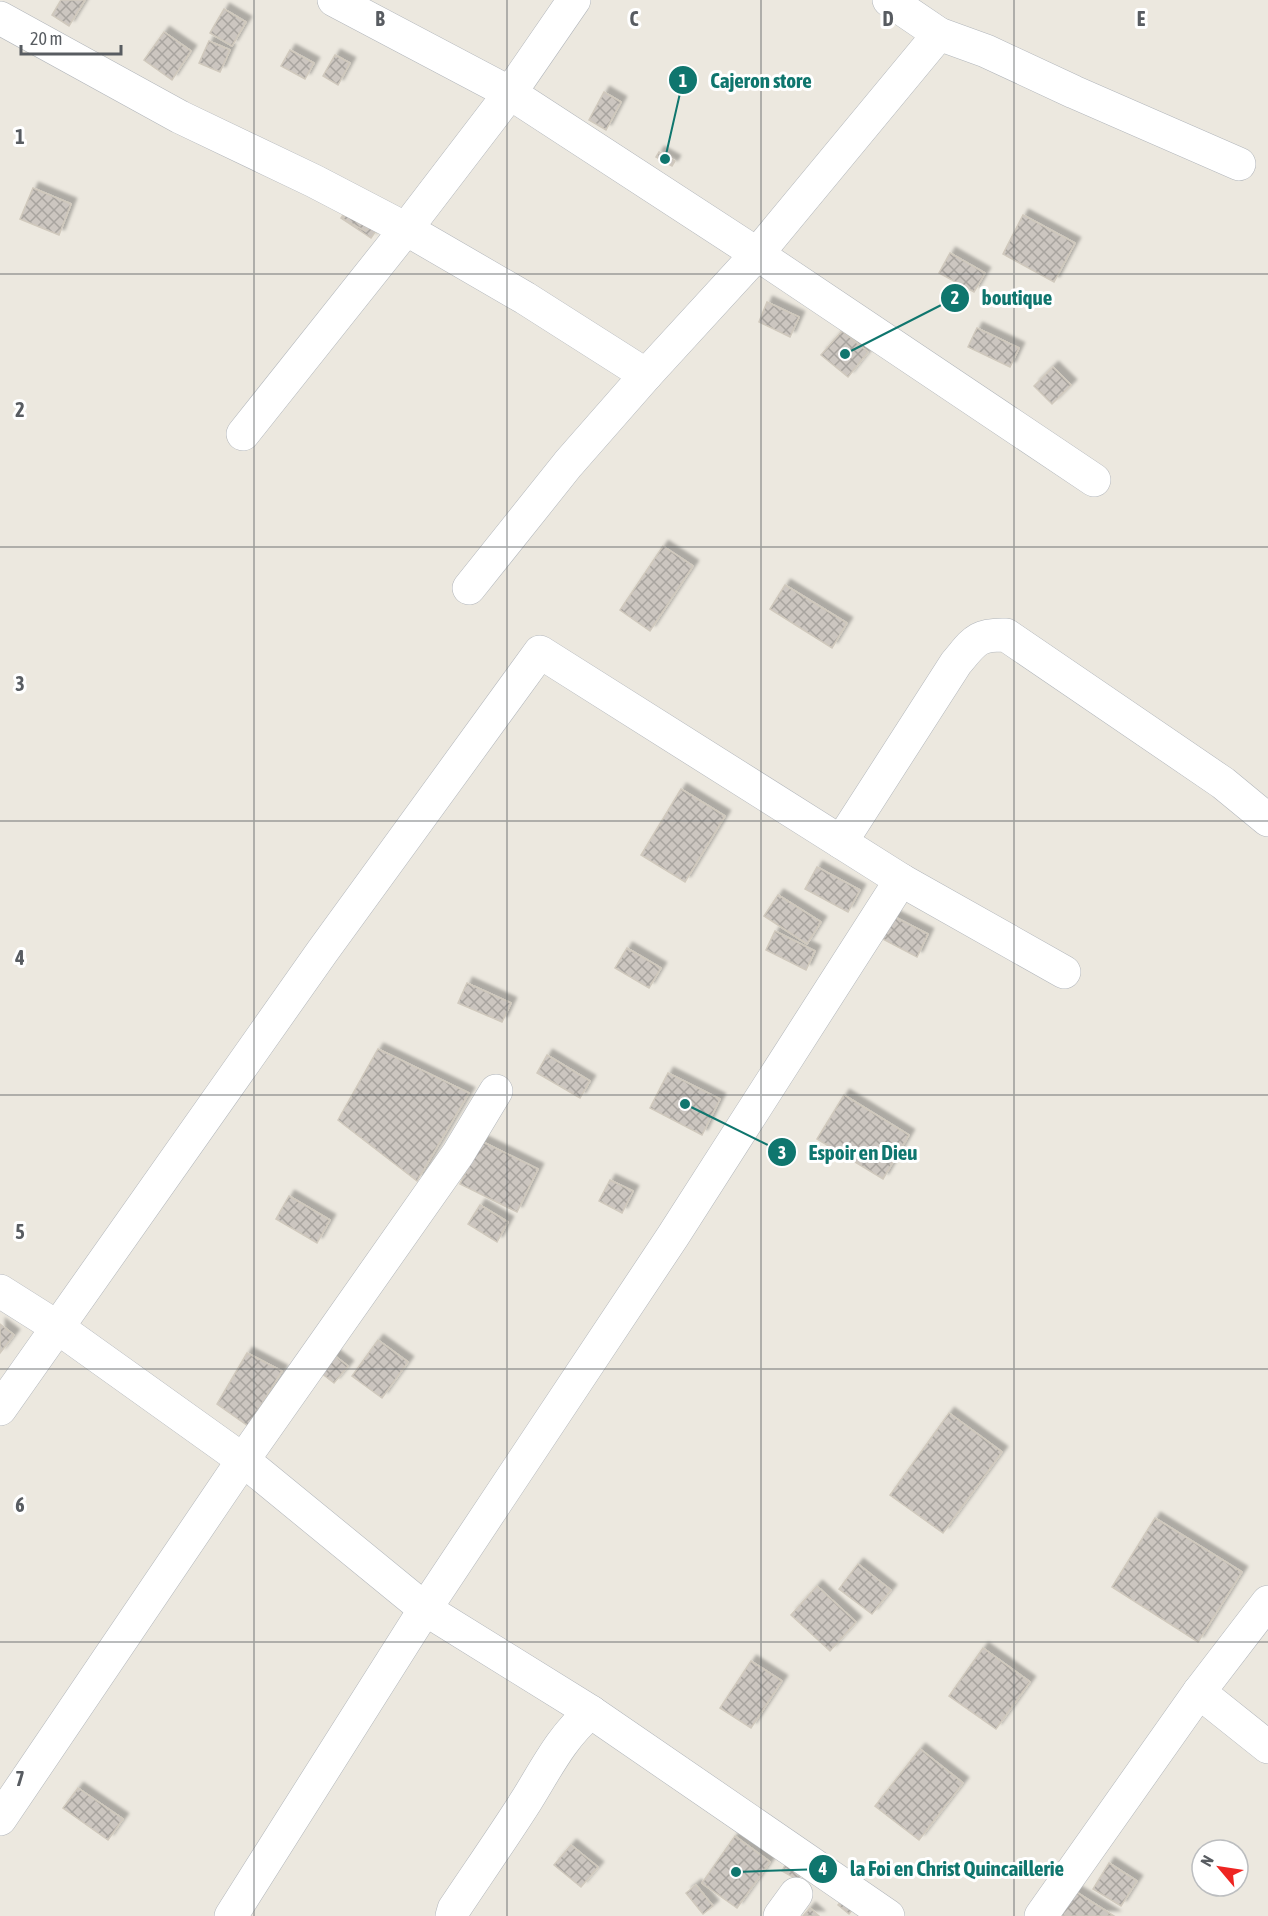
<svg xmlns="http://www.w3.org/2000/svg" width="1268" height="1916" font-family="'Asap Condensed',sans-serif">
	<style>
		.building { fill: url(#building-cross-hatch); stroke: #d0c9bd; stroke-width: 1.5; filter: url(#shadow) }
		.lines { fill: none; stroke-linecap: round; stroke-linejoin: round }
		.minor-casing { stroke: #b2b6bb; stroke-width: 34 }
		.minor { stroke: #fff; stroke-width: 33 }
		.grid { fill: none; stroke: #585c61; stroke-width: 1.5; stroke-opacity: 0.55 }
		.grid-label { font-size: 20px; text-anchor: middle; font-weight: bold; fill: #585c61; stroke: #fff; stroke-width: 6; stroke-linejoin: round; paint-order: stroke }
		.leader { fill: none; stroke: #0f766e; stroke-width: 2 }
		.callout-dot { fill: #0f766e; stroke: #fff; stroke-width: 2 }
		.mark-label { font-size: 18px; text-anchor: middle; font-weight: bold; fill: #fff }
		.callout-label { font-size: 21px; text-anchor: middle; font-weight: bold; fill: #0f766e; stroke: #fff; stroke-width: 6; stroke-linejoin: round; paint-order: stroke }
	</style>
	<defs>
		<pattern id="building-cross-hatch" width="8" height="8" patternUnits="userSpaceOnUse" patternTransform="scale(1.5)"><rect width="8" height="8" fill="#ccc6c0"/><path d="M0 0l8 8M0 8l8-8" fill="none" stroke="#a8a49f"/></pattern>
		<filter id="shadow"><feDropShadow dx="5.5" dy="-5.5" stdDeviation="1.5" flood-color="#0004"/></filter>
	</defs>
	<rect width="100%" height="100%" fill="#ece8df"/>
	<!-- building -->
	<g class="building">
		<path d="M61,0H85L69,26L52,15Z"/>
		<path d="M224,9L246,22L232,46L210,33Z"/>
		<path d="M164,32L191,51L172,80L144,60Z"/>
		<path d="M209,41L230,50L220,72L199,63Z"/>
		<path d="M290,50L314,63L305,79L281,66Z"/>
		<path d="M335,55L350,63L338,85L323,76Z"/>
		<path d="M604,92L621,102L606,130L589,120Z"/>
		<path d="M659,152L675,161L672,166L656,157Z"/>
		<path d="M33,188L71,204L59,235L20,219Z"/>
		<path d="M350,205L380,225L371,238L341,218Z"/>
		<path d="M347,212L369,224L365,231L343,219Z"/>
		<path d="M1023,215L1075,243L1054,282L1003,254Z"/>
		<path d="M950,253L985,273L974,292L939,273Z"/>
		<path d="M767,302L799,317L790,337L759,322Z"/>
		<path d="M977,328L1019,348L1010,367L968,347Z"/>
		<path d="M842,331L868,352L848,377L821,355Z"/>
		<path d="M1053,367L1071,385L1052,404L1034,386Z"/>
		<path d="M663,546L693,566L650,631L620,610Z"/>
		<path d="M785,585L847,623L832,648L770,609Z"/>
		<path d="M681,789L725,816L685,882L641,855Z"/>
		<path d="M817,867L860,890L848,912L805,889Z"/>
		<path d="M778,895L821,922L807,944L764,916Z"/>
		<path d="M889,914L928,934L917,957L877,936Z"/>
		<path d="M775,931L815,951L806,970L766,950Z"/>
		<path d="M627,948L661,968L649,988L615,968Z"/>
		<path d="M467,983L511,1003L502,1022L458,1003Z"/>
		<path d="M378,1049L469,1093L417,1181L338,1120Z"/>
		<path d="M547,1055L590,1081L580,1098L537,1073Z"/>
		<path d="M668,1073L720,1099L702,1135L650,1108Z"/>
		<path d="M844,1095L909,1135L883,1179L817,1139Z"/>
		<path d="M481,1141L538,1169L517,1212L460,1184Z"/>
		<path d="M610,1180L633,1191L622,1213L599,1201Z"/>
		<path d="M289,1196L330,1220L317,1243L276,1219Z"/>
		<path d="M480,1205L508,1222L497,1242L468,1224Z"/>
		<path d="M0,1324L14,1335L0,1353Z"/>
		<path d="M378,1340L408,1362L382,1398L352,1376Z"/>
		<path d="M326,1349L348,1366L334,1383L312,1366Z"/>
		<path d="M247,1353L282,1371L248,1426L217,1404Z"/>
		<path d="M949,1413L1002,1452L943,1533L890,1495Z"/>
		<path d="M1155,1518L1242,1572L1198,1642L1112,1587Z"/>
		<path d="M858,1564L891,1590L872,1614L839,1589Z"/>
		<path d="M817,1586L856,1622L830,1651L791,1615Z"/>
		<path d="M983,1648L1030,1682L996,1729L949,1696Z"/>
		<path d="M751,1661L782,1681L751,1728L720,1708Z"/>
		<path d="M920,1749L963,1783L919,1840L875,1806Z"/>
		<path d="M78,1788L123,1819L108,1840L63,1808Z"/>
		<path d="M735,1836L770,1862L737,1908L702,1883Z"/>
		<path d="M571,1845L598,1867L581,1887L554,1865Z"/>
		<path d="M789,1858L805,1866L798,1880L782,1871Z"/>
		<path d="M1109,1863L1137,1881L1121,1906L1093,1889Z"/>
		<path d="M696,1885L713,1906L703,1914L686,1893Z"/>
		<path d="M1073,1890L1114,1916H1057Z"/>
		<path d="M849,1893L859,1901L849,1914L838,1905Z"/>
		<path d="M810,1908L819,1916H803Z"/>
	</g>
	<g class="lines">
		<defs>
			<g id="minor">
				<path d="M334,0L510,93L757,254L1094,480"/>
				<path d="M889,0L939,34L986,51L1074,92L1239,164"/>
				<path d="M0,18L180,117L314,181L406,229L525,298L646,375L568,464L469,588"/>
				<path d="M646,375L757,254L939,34"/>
				<path d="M243,434L406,229L510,93L574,0"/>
				<path d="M841,842L956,663C974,642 976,634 1006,635L1223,783L1268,820"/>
				<path d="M901,880L1064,972"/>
				<path d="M0,1291L57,1327L243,1460L425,1609L591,1712L888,1916"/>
				<path d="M0,1409L322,952L540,652L901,880L673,1236L425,1609L231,1916"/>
				<path d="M1199,1692L1268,1747"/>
				<path d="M0,1819L243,1460L458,1154L496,1091"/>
				<path d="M452,1916L454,1909C478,1873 503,1837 526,1801C546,1769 562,1736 591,1712"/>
				<path d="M780,1916L796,1894"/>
				<path d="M1041,1916L1199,1692L1268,1602"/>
			</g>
		</defs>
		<!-- minor casing -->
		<use href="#minor" class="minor-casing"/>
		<!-- minor -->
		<use href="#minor" class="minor"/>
	</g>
	<!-- grid -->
	<path class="grid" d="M254,0V1916M507,0V1916M761,0V1916M1014,0V1916M0,274H1268M0,547H1268M0,821H1268M0,1095H1268M0,1369H1268M0,1642H1268"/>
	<g class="grid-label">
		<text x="380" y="26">B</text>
		<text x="634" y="26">C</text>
		<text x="888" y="26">D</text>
		<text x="1141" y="26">E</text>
		<text x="20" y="144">1</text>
		<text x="20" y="417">2</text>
		<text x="20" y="691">3</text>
		<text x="20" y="965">4</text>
		<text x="20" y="1239">5</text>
		<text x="20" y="1512">6</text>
		<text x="20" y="1786">7</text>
	</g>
	<!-- callouts -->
	<path class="leader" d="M665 159L683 80M845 354L955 298M685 1104L782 1152M736 1872L823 1869"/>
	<g class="callout-dot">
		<circle cx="665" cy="159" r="6"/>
		<circle cx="845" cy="354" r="6"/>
		<circle cx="685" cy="1104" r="6"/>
		<circle cx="736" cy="1872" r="6"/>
		<circle cx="683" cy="80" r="15"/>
		<circle cx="955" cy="298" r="15"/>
		<circle cx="782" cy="1152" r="15"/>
		<circle cx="823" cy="1869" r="15"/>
	</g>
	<g class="mark-label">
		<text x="683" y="87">1</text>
		<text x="955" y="304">2</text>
		<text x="782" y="1159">3</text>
		<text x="823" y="1875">4</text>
	</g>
	<g class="callout-label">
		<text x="761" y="88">Cajeron store</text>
		<text x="1017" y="305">boutique</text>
		<text x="863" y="1160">Espoir en Dieu</text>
		<text x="957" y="1876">la Foi en Christ Quincaillerie</text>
	</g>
	<!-- north arrow -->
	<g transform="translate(1220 1868) rotate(299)"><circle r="28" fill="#ffffff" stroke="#bcbec0" stroke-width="1.5"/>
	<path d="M0-4.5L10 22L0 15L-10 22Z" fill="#ee2522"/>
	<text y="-9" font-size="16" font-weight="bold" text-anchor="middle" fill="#585c61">N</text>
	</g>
	<!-- scale -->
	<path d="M21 45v9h100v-9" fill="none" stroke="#585c61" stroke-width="3"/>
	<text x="30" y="45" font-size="18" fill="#585c61" stroke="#ffffff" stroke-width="4.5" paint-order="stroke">20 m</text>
</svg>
